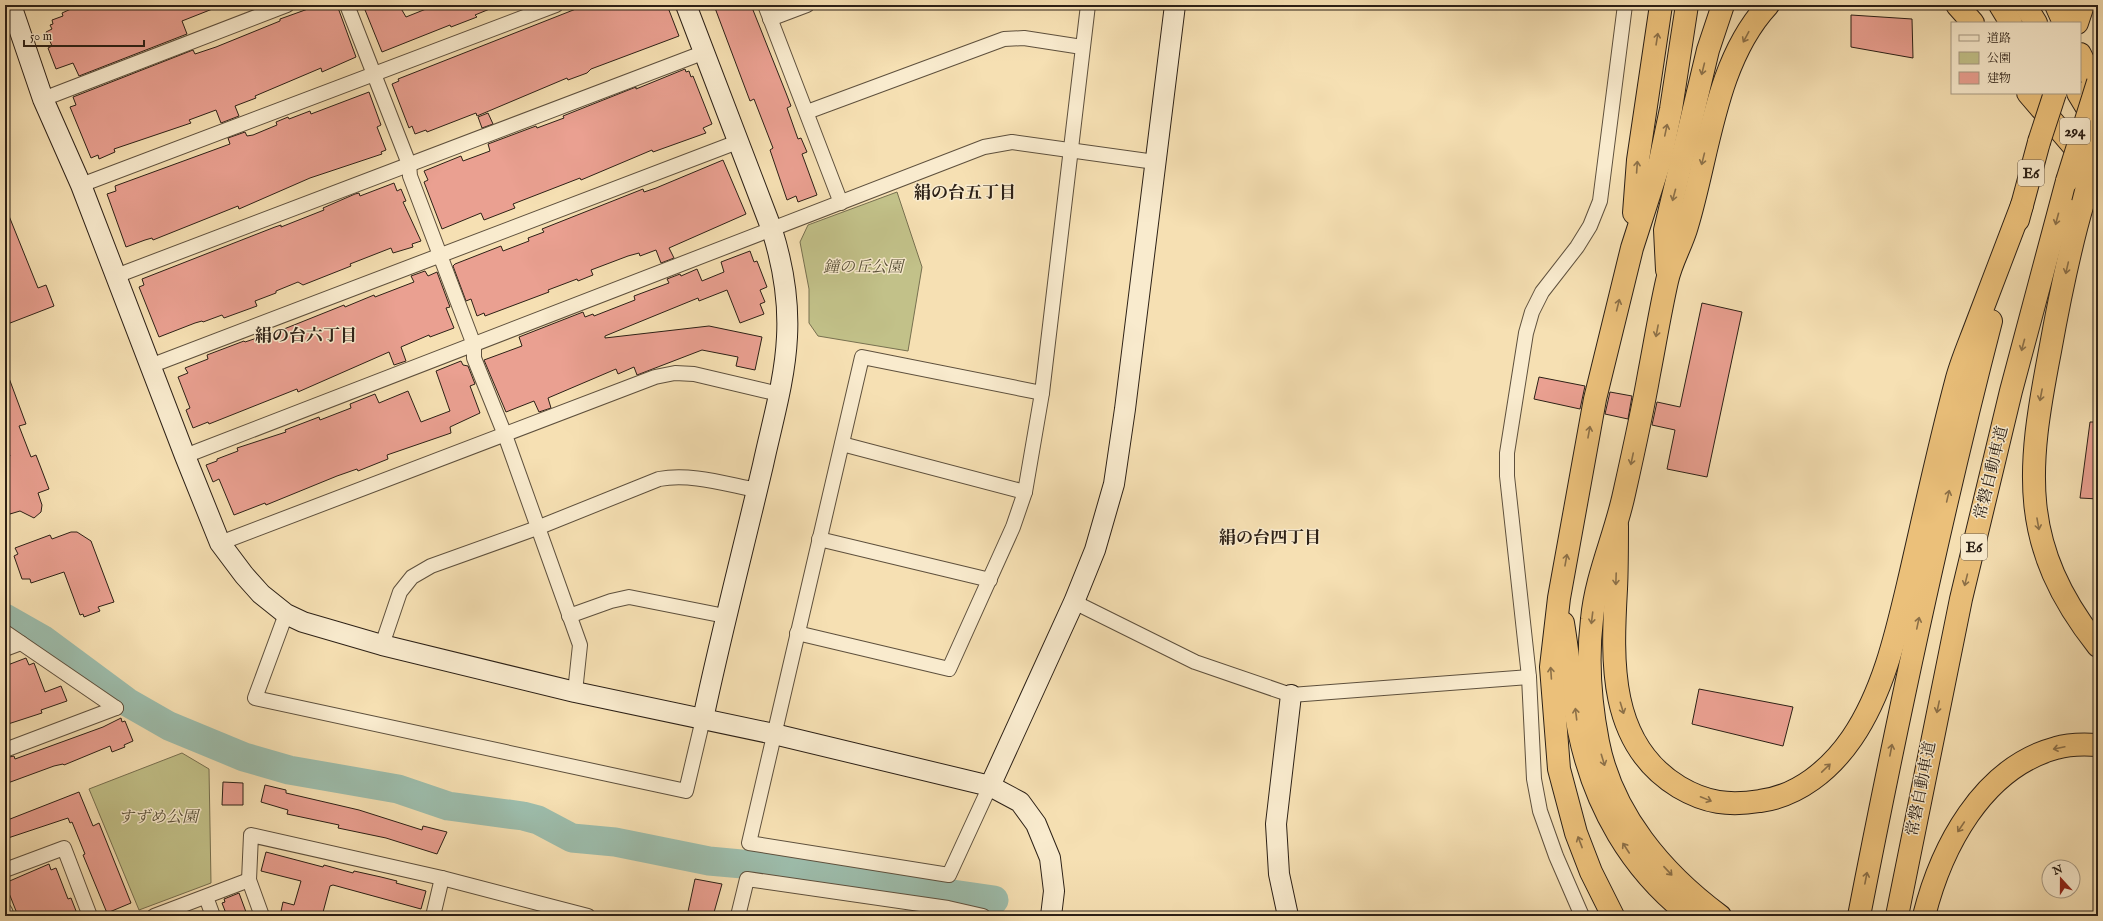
<svg xmlns="http://www.w3.org/2000/svg" width="2103" height="921" font-family="'IM FELL English','Noto Serif JP',serif">
	<style>
		.green { fill: #c2c189; stroke: #777050 }
		.lines { fill: none; stroke-linecap: round; stroke-linejoin: round }
		.river { stroke: #9dbdac; stroke-width: 29 }
		.building { fill: #eaa091; stroke: #2c2016 }
		.street-casing { stroke: #5e503d; stroke-width: 16 }
		.secondary-casing { stroke: #2c2016; stroke-width: 22 }
		.highway-casing { stroke: #2c2016; stroke-width: 24 }
		.street { stroke: #f9ebce; stroke-width: 14 }
		.secondary { stroke: #f9ebce; stroke-width: 20 }
		.highway { stroke: #ebc07a; stroke-width: 22 }
		.highway-bridge-casing { stroke: #2c2016; stroke-width: 24; stroke-linecap: butt }
		.highway-bridge { stroke: #ebc07a; stroke-width: 22 }
		.oneway { stroke: #8c7048 }
		.labels { text-anchor: middle; dominant-baseline: central; stroke-width: 3; stroke-linejoin: round; paint-order: stroke }
		.shield { fill: #f9ebce; stroke: #6a5d4d; stroke-width: 1 }
		.shield-label { font-size: 15px; font-weight: bold; fill: #2c2016 }
		.park-label { font-size: 16px; font-style: italic; fill: #595038; stroke: #f9ebce }
		.street-label { font-size: 16px; fill: #2c2016; stroke: #f9ebce }
		.neighbourhood-label { font-size: 17px; font-weight: bold; fill: #2c2016; stroke: #f9ebce }
	</style>
	<rect width="100%" height="100%" fill="#f6e0b3"/>
	<filter id="stains"><feTurbulence type="fractalNoise" baseFrequency=".005" numOctaves="4"/><feColorMatrix values="0 0 0 0 .2 0 0 0 0 .09 0 0 0 0 .02 0 0 0 .5 -.17"/></filter>
	<radialGradient id="worn" r=".72"><stop offset=".6" stop-color="#630" stop-opacity="0"/><stop offset="1" stop-color="#630" stop-opacity=".3"/></radialGradient>
	<!-- green -->
	<g class="green">
		<path d="M897,192L922,267L908,351L818,336L809,323V289L800,242L808,225Z"/>
		<path d="M182,753L209,769L211,883L139,910L89,789Z"/>
	</g>
	<g class="lines">
		<!-- river -->
		<path class="river" d="M5,618L42,639L127,702L169,726L244,757L289,770L398,789L448,806L523,816L538,820L572,838L615,842L709,861L841,873L918,889L994,900"/>
	</g>
	<!-- building -->
	<g class="building">
		<path d="M70,5H220V6L182,21L187,34L79,76L73,63L56,69L48,48L52,46L46,32L52,29L50,25L53,24L52,20L63,16L62,13L71,9Z"/>
		<path d="M319,5H337L356,57L322,72L321,68L255,96L256,98L235,106L239,116L221,123L216,110L189,120L191,123L114,149L115,152L99,159L98,155L91,158L70,107L76,105L73,97L193,50L195,54L216,47L280,21V19Z"/>
		<path d="M363,5H399L406,17L436,5L497,6L475,15L477,17L451,27L450,25L382,52Z"/>
		<path d="M586,5H667L679,36L591,69L587,73L568,80L567,78L477,116L476,113L427,132L426,130L415,134L412,126L409,128L392,84L399,81L398,79Z"/>
		<path d="M723,5H751L786,93L791,106L787,108L798,139L801,138L807,152L802,154L817,195L798,202L796,196L787,200L770,150L773,148L754,99L750,101L715,8Z"/>
		<path d="M1851,15L1912,19L1913,58L1851,47Z"/>
		<path d="M685,69L686,72L689,71L691,77L693,76L712,124L703,128L706,133L653,152L652,150L581,180L580,178L513,204L515,208L484,220L481,213L442,229L424,182L428,180L424,171L461,156L463,161L490,151L488,144L536,126L537,128L564,118L563,116L636,87V89Z"/>
		<path d="M369,92L381,125L377,127L386,150L381,152L382,154L310,178L239,209L238,206L153,240L152,238L145,240L126,247L107,194L116,191L115,186L230,144L228,138L245,132L247,136L253,135L277,125L276,122L288,117L289,119L310,111L311,114Z"/>
		<path d="M488,113L493,124L482,128L478,117Z"/>
		<path d="M723,160L746,214L669,248L674,258L661,263L656,250L640,256L639,253L628,256L591,270L593,275L578,281L577,279L548,290L549,292L485,316L484,313L477,316L471,299L466,301L453,266L455,264L501,246L503,251L529,241L528,238L544,232L542,229L643,189L644,192L656,188Z"/>
		<path d="M394,183L397,191L401,189L406,201L403,202L421,241L412,244L413,247L393,253L391,248L350,264L351,266L303,285L298,282L276,291V293L255,301L257,306L224,318L222,315L203,322L202,321L195,323L159,337L139,287L144,285L142,279L275,227L281,225V227L324,210L323,208L355,194L359,193L360,196Z"/>
		<path d="M5,206L38,288L46,285L54,306L5,325Z"/>
		<path d="M750,251L754,262L757,261L767,287L760,290L765,302L760,304L764,314L740,323L727,290L699,301L698,298L605,336V338L709,326L762,337L755,370L736,366L738,357L702,350L637,375L634,367L618,374L616,369L548,398L551,408L539,412L534,401L506,412L484,360L522,346L519,337L583,312L585,317L593,314L594,316L635,300L634,296L669,283L667,279L680,274L681,276L697,269L702,281L724,272L721,262Z"/>
		<path d="M425,271L428,276L437,272L450,307L446,308L454,328L430,337L429,335L401,347L406,361L394,365L389,352L298,392L297,389L209,424L208,422L193,428L186,410L190,408L178,377L188,373L185,368L208,359L207,355L244,341L245,342L284,329L344,305L345,307L374,295L375,297L414,282L411,276Z"/>
		<path d="M1702,303L1742,312L1707,477L1667,469L1675,430L1652,425L1657,402L1680,407Z"/>
		<path d="M461,361L463,365L468,366L475,384L470,386L480,413L450,427L451,433L387,455L388,459L358,471L357,469L337,476L266,505L265,503L234,515L219,479L213,482L206,465L217,461V459L238,451L237,448L286,432L285,430L319,417L320,420L351,408L350,404L375,394L379,403L408,391L421,422L450,411L436,371Z"/>
		<path d="M6,370L26,424L19,426L31,457L36,455L49,489L38,493L42,505L41,512L34,518L20,511L10,514L5,499V458L10,456L5,442V371Z"/>
		<path d="M1539,377L1585,386L1580,409L1534,399Z"/>
		<path d="M1610,392L1632,396L1628,419L1605,414Z"/>
		<path d="M2090,422H2098V499L2080,498Z"/>
		<path d="M71,532H77L91,541L114,602L98,607L100,611L84,617L83,614L80,615L64,572L31,583L30,579H22L14,556L18,554L15,548L50,535L52,539Z"/>
		<path d="M26,658L29,665L34,663L45,692L61,686L67,701L41,710L42,713L5,725V666Z"/>
		<path d="M1699,689L1793,707L1783,746L1692,724Z"/>
		<path d="M121,718L122,722L125,721L133,741L124,745L125,747L112,752L110,746L64,765L63,764L54,766L5,784V758L14,756L15,759L103,727Z"/>
		<path d="M223,782L243,783V805H222Z"/>
		<path d="M265,785L286,790V793L359,810L422,830L423,826L447,832L437,854L386,838L338,828L339,825L287,814L288,810L261,802Z"/>
		<path d="M79,792L93,826L99,823L131,903L107,913L83,855L85,854L72,822L70,823L68,818L5,839V821Z"/>
		<path d="M266,852L323,867L324,865L353,873L354,871L381,877L397,881L396,883L426,891L421,909L333,885L330,886L322,916H280L283,902L294,905L301,881L261,871Z"/>
		<path d="M49,864L51,870L56,868L68,899L71,898L78,916H18L5,883Z"/>
		<path d="M695,879L722,884L713,916H687Z"/>
		<path d="M239,893L246,912L237,916H227L222,903L225,902L224,899Z"/>
	</g>
	<g class="lines">
		<defs>
			<g id="street">
				<path d="M347,5L409,164L410,176L474,345V358L505,435L580,645L575,692"/>
				<path d="M765,5L841,203"/>
				<path d="M770,19L807,5"/>
				<path d="M43,99L287,5"/>
				<path d="M807,112L1004,39L1024,38L1082,47"/>
				<path d="M81,185L556,5"/>
				<path d="M116,276L705,52"/>
				<path d="M150,366L740,141"/>
				<path d="M842,444L1025,492"/>
				<path d="M185,456L984,147L1012,142L1155,162"/>
				<path d="M819,539L990,580"/>
				<path d="M220,543L655,377L675,373L694,374L779,394"/>
				<path d="M1074,602L1195,662L1291,695L1529,677"/>
				<path d="M286,614L255,698L686,791L703,719"/>
				<path d="M569,616L611,601L629,597L725,616"/>
				<path d="M5,632L116,708"/>
				<path d="M797,633L949,669L1013,527L1025,492L1042,393L1088,5"/>
				<path d="M382,645L400,592L412,577L431,566L537,528L659,479C691,473 725,484 757,490"/>
				<path d="M5,649L21,643"/>
				<path d="M5,750L116,708"/>
				<path d="M990,786L949,875L749,843L862,357L1042,393"/>
				<path d="M5,870L64,848L90,916"/>
				<path d="M206,897L213,916"/>
				<path d="M5,911L7,916"/>
				<path d="M154,916L249,880"/>
				<path d="M262,916L249,880L251,835L442,878L588,916"/>
				<path d="M433,916L442,878"/>
				<path d="M738,916L747,879L948,908L983,916"/>
				<path d="M1582,916L1556,856L1540,811L1534,779L1529,677L1507,476V453L1526,333L1532,312L1542,292L1577,247L1590,226L1600,201L1625,5"/>
			</g>
			<g id="secondary">
				<path d="M11,5L43,99L81,185L185,456L220,543L244,575L261,594L286,614L303,622L382,645L575,692L774,734L990,786L1020,802L1036,824L1050,858L1054,891L1051,916"/>
				<path d="M686,5L772,230C783,265 789,300 787,337C785,380 772,423 763,465C743,550 721,634 703,719"/>
				<path d="M990,786L1074,602L1095,550L1114,484L1125,409L1175,5"/>
				<path d="M1288,916L1279,874L1276,824L1291,695"/>
			</g>
			<g id="highway">
				<path d="M1957,5L1973,23"/>
				<path d="M2000,5L2011,23"/>
				<path d="M2025,5L2036,23"/>
				<path d="M2056,5L2064,23"/>
				<path d="M2077,23L2083,5"/>
				<path d="M2080,54L2098,90"/>
				<path d="M2028,93L2088,163"/>
				<path d="M2078,93L2098,126"/>
				<path d="M2083,203C2069,251 2059,301 2050,351C2027,470 2018,545 2098,646"/>
				<path d="M1634,213L1638,160L1661,5"/>
				<path d="M2018,220L2039,142"/>
				<path d="M1667,270L1665,230L1708,50L1723,5"/>
				<path d="M1617,526C1617,547 1617,568 1616,589C1612,661 1608,744 1679,787C1706,803 1729,806 1760,801C1798,796 1830,770 1852,738C1884,691 1897,631 1910,576C1925,511 1939,446 1956,382C1961,362 1970,342 1977,323C1992,284 2007,244 2022,205"/>
				<path d="M1563,623C1569,659 1572,696 1579,731C1594,805 1631,870 1691,916"/>
				<path d="M1613,916L1591,872L1576,833L1559,769L1551,667L1559,598L1595,399L1632,248L1660,161L1671,109L1687,5"/>
				<path d="M1720,916C1662,873 1612,814 1598,742C1590,701 1587,660 1592,619C1596,576 1615,536 1624,494C1633,454 1642,414 1649,374C1655,343 1660,312 1667,281C1671,262 1682,244 1687,226C1709,154 1715,62 1768,5"/>
				<path d="M1859,916C1898,716 1940,518 1991,321"/>
				<path d="M1897,916L1961,599L2011,391L2067,181"/>
				<path d="M1924,916C1941,848 1982,768 2056,748C2069,744 2084,744 2098,745"/>
			</g>
		</defs>
		<!-- street casing -->
		<use href="#street" class="street-casing"/>
		<!-- secondary casing -->
		<use href="#secondary" class="secondary-casing"/>
		<!-- highway casing -->
		<use href="#highway" class="highway-casing"/>
		<!-- street -->
		<use href="#street" class="street"/>
		<!-- secondary -->
		<use href="#secondary" class="secondary"/>
		<!-- highway -->
		<use href="#highway" class="highway"/>
		<defs>
			<g id="highway-bridge">
				<path d="M2039,142L2055,93"/>
				<path d="M2067,181L2098,82"/>
				<path d="M2083,203L2098,144"/>
			</g>
		</defs>
		<!-- highway-bridge casing -->
		<use href="#highway-bridge" class="highway-bridge-casing"/>
		<!-- highway-bridge -->
		<use href="#highway-bridge" class="highway-bridge"/>
	</g>
	<!-- one-way arrows -->
	<defs><path id="oneway-shaft" d="M-6 0H5M1.5-3L5.5 0L1.5 3" fill="none" stroke-width="1.6" stroke-linecap="round" stroke-linejoin="round"/></defs>
	<g class="oneway">
		<use href="#oneway-shaft" transform="translate(1746 37) rotate(118)"/>
		<use href="#oneway-shaft" transform="translate(1657 39) rotate(-81)"/>
		<use href="#oneway-shaft" transform="translate(1703 69) rotate(104)"/>
		<use href="#oneway-shaft" transform="translate(1666 130) rotate(-78)"/>
		<use href="#oneway-shaft" transform="translate(1703 159) rotate(104)"/>
		<use href="#oneway-shaft" transform="translate(1637 167) rotate(-86)"/>
		<use href="#oneway-shaft" transform="translate(1674 195) rotate(105)"/>
		<use href="#oneway-shaft" transform="translate(2057 219) rotate(105)"/>
		<use href="#oneway-shaft" transform="translate(2067 268) rotate(103)"/>
		<use href="#oneway-shaft" transform="translate(1618 305) rotate(-76)"/>
		<use href="#oneway-shaft" transform="translate(1657 331) rotate(101)"/>
		<use href="#oneway-shaft" transform="translate(2023 345) rotate(105)"/>
		<use href="#oneway-shaft" transform="translate(2041 395) rotate(101)"/>
		<use href="#oneway-shaft" transform="translate(1589 432) rotate(-80)"/>
		<use href="#oneway-shaft" transform="translate(1632 459) rotate(102)"/>
		<use href="#oneway-shaft" transform="translate(1948 496) rotate(-77)"/>
		<use href="#oneway-shaft" transform="translate(2038 524) rotate(80)"/>
		<use href="#oneway-shaft" transform="translate(1566 560) rotate(-80)"/>
		<use href="#oneway-shaft" transform="translate(1616 579) rotate(92)"/>
		<use href="#oneway-shaft" transform="translate(1966 580) rotate(104)"/>
		<use href="#oneway-shaft" transform="translate(1592 618) rotate(97)"/>
		<use href="#oneway-shaft" transform="translate(1918 623) rotate(-78)"/>
		<use href="#oneway-shaft" transform="translate(1551 673) rotate(-94)"/>
		<use href="#oneway-shaft" transform="translate(1938 707) rotate(102)"/>
		<use href="#oneway-shaft" transform="translate(1622 708) rotate(73)"/>
		<use href="#oneway-shaft" transform="translate(1576 714) rotate(-97)"/>
		<use href="#oneway-shaft" transform="translate(2059 748) rotate(168)"/>
		<use href="#oneway-shaft" transform="translate(1891 750) rotate(-79)"/>
		<use href="#oneway-shaft" transform="translate(1603 760) rotate(73)"/>
		<use href="#oneway-shaft" transform="translate(1826 768) rotate(-44)"/>
		<use href="#oneway-shaft" transform="translate(1706 799) rotate(22)"/>
		<use href="#oneway-shaft" transform="translate(1961 827) rotate(124)"/>
		<use href="#oneway-shaft" transform="translate(1580 842) rotate(-111)"/>
		<use href="#oneway-shaft" transform="translate(1626 848) rotate(-123)"/>
		<use href="#oneway-shaft" transform="translate(1668 871) rotate(47)"/>
		<use href="#oneway-shaft" transform="translate(1866 878) rotate(-79)"/>
	</g>
	<g class="labels">
		<!-- shield labels -->
		<g class="shield">
			<rect x="2060" y="118" width="30" height="26" rx="3"/>
			<rect x="2018" y="160" width="26" height="26" rx="3"/>
			<rect x="1961" y="534" width="26" height="26" rx="3"/>
		</g>
		<g class="shield-label">
			<text x="2075" y="131">294</text>
			<text x="2031" y="173">E6</text>
			<text x="1974" y="547">E6</text>
		</g>
		<!-- park labels -->
		<g class="park-label">
			<text x="863" y="268">鐘の丘公園</text>
			<text x="158" y="818">すずめ公園</text>
		</g>
		<!-- street labels -->
		<g class="street-label">
			<text transform="translate(1992 473) rotate(-76)">常磐自動車道</text>
			<text transform="translate(1922 789) rotate(-79)">常磐自動車道</text>
		</g>
		<!-- neighbourhood labels -->
		<g class="neighbourhood-label">
			<text x="965" y="193">絹の台五丁目</text>
			<text x="306" y="336">絹の台六丁目</text>
			<text x="1270" y="538">絹の台四丁目</text>
		</g>
	</g>
	<!-- margin -->
	<rect width="2103" height="921" fill="none" stroke="#f6e0b3" stroke-width="20"/>
	<rect x="6" y="6" width="2091" height="909" fill="none" stroke="#2c2016" stroke-width="2"/>
	<rect x="10" y="10" width="2083" height="901" fill="none" stroke="#2c2016"/>
	<!-- legend -->
	<rect x="1951" y="22" width="130" height="72" fill="#f9ebce" stroke="#a79a84"/>
	<rect x="1959" y="35" width="20" height="6" fill="#f9ebce" stroke="#a79a84"/>
	<text x="1987" y="42" font-size="12" fill="#2c2016">道路</text>
	<rect x="1959" y="52" width="20" height="12" fill="#c2c189" stroke="#a79a84"/>
	<text x="1987" y="62" font-size="12" fill="#2c2016">公園</text>
	<rect x="1959" y="72" width="20" height="12" fill="#eaa091" stroke="#a79a84"/>
	<text x="1987" y="82" font-size="12" fill="#2c2016">建物</text>
	<!-- north arrow -->
	<g transform="translate(2061 879) rotate(339)"><circle r="19" fill="#f9ebce" stroke="#a79a84"/>
	<path d="M0-3L7 15L0 10L-7 15Z" fill="#8f2418"/>
	<text y="-6" font-size="11" font-weight="bold" text-anchor="middle" fill="#2c2016">N</text>
	</g>
	<!-- scale -->
	<path d="M24 40v6h120v-6" fill="none" stroke="#2c2016" stroke-width="2"/>
	<text x="30" y="40" font-size="12" fill="#2c2016" stroke="#f9ebce" stroke-width="3" paint-order="stroke">50 m</text>
	<rect width="100%" height="100%" filter="url(#stains)"/>
	<rect width="100%" height="100%" fill="url(#worn)"/>
</svg>
